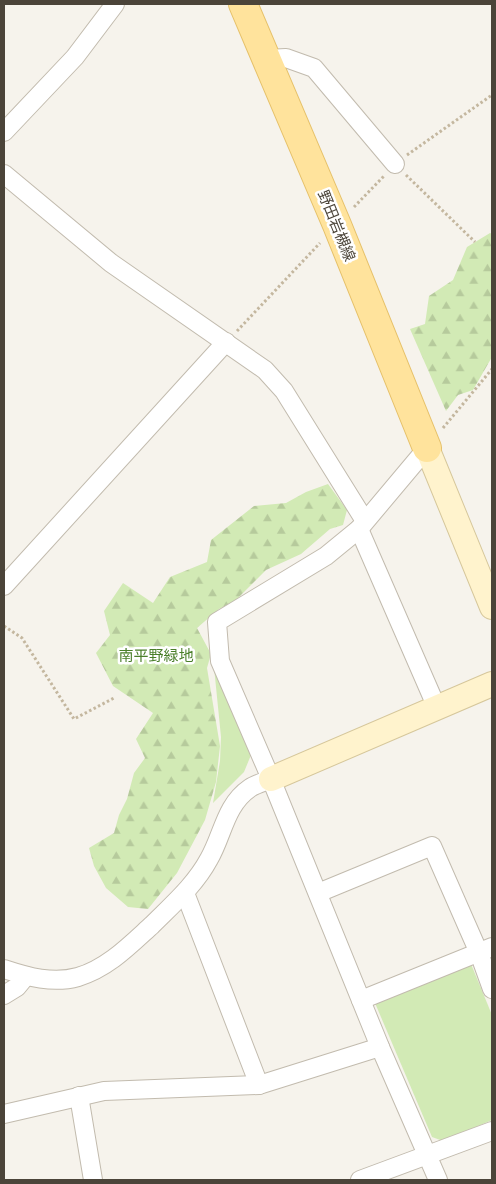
<svg xmlns="http://www.w3.org/2000/svg" width="496" height="1184" font-family="'Source Sans 3','Noto Sans JP',sans-serif">
	<style>
		.forest { fill: url(#forest-firs) }
		.park { fill: #d2eab5 }
		.lines { fill: none; stroke-linecap: round; stroke-linejoin: round }
		.street-casing { stroke: #c2bbae; stroke-width: 20 }
		.secondary-casing { stroke: #d6c79b; stroke-width: 26 }
		.primary-casing { stroke: #e6c16a; stroke-width: 30 }
		.path { stroke: #c4b79f; stroke-width: 3; stroke-dasharray: 2.5 2.5; stroke-linecap: butt }
		.street { stroke: #fff; stroke-width: 18 }
		.secondary { stroke: #fff3cd; stroke-width: 24 }
		.primary { stroke: #ffe39c; stroke-width: 28 }
		.labels { text-anchor: middle; dominant-baseline: central; stroke-width: 5; stroke-linejoin: round; paint-order: stroke }
		.street-label { font-size: 15px; fill: #4b4439; stroke: #fff }
		.park-label { font-size: 15px; fill: #4a7f2a; stroke: #fff }
	</style>
	<defs>
		<pattern id="forest-firs" width="22" height="20" patternUnits="userSpaceOnUse" patternTransform="scale(1.25)"><rect width="22" height="20" fill="#d2eab5"/><path d="M5 1l3.5 6h-7zM16 11l3.5 6h-7z" fill="#b6ca9c"/></pattern>
	</defs>
	<rect width="100%" height="100%" fill="#f6f3ec"/>
	<!-- forest -->
	<g class="forest">
		<path d="M490,233L492,234V357L473,390L458,395L446,411L410,329L425,324L429,296L453,280L467,247Z"/>
		<path d="M328,484L347,510L343,525L330,529L301,554L266,570L235,601L219,609L197,628L211,654L207,668L220,746L216,782L205,820L177,873L148,909L128,907L106,888L94,866L89,848L114,833L119,815L127,799L134,773L145,758L136,739L153,713L113,686L96,653L110,635L104,611L123,583L153,603L170,577L207,562L211,540L254,506L286,503L306,492Z"/>
	</g>
	<!-- park -->
	<g class="park">
		<path d="M214,667L251,755L244,772L213,803L220,761L221,737Z"/>
		<path d="M471,964L492,1015V1120L443,1141L432,1137L375,1003Z"/>
	</g>
	<g class="lines">
		<defs>
			<g id="street">
				<path d="M267,59L286,58L314,68L395,164"/>
				<path d="M4,132L75,57L115,4"/>
				<path d="M4,174L111,263L265,370L284,391L365,521"/>
				<path d="M427,448L359,529L326,556L217,622L220,661L271,779L380,1047L438,1180"/>
				<path d="M359,529L437,708"/>
				<path d="M4,586L226,342"/>
				<path d="M185,893L259,1085"/>
				<path d="M318,893L432,846L479,953L492,989"/>
				<path d="M4,969C28,977 53,984 78,977C108,968 130,945 152,925C173,904 195,885 209,859C223,835 225,805 250,788C256,784 264,782 271,779"/>
				<path d="M4,995L17,987L26,976"/>
				<path d="M361,1000L492,947"/>
				<path d="M79,1096L93,1180"/>
				<path d="M4,1114L104,1091L259,1085L380,1047"/>
				<path d="M360,1180L492,1131"/>
			</g>
			<g id="secondary">
				<path d="M427,448L492,607"/>
				<path d="M271,779L492,684"/>
			</g>
			<path id="primary" d="M243,4L337,225L427,448"/>
		</defs>
		<!-- street casing -->
		<use href="#street" class="street-casing"/>
		<!-- secondary casing -->
		<use href="#secondary" class="secondary-casing"/>
		<!-- primary casing -->
		<use href="#primary" class="primary-casing"/>
		<!-- path -->
		<g class="path">
			<path d="M407,155L492,95"/>
			<path d="M406,175L475,242"/>
			<path d="M354,207L384,176"/>
			<path d="M237,331L320,243"/>
			<path d="M443,428L492,369"/>
			<path d="M4,626L22,638L74,719L114,698"/>
		</g>
		<!-- street -->
		<use href="#street" class="street"/>
		<!-- secondary -->
		<use href="#secondary" class="secondary"/>
		<!-- primary -->
		<use href="#primary" class="primary"/>
	</g>
	<g class="labels">
		<!-- street labels -->
		<g class="street-label">
			<text transform="translate(336 226) rotate(68)">野田岩槻線</text>
		</g>
		<!-- park labels -->
		<g class="park-label">
			<text x="156" y="656">南平野緑地</text>
		</g>
	</g>
	<!-- border -->
	<rect width="496" height="1184" fill="none" stroke="#4b4439" stroke-width="10"/>
</svg>
